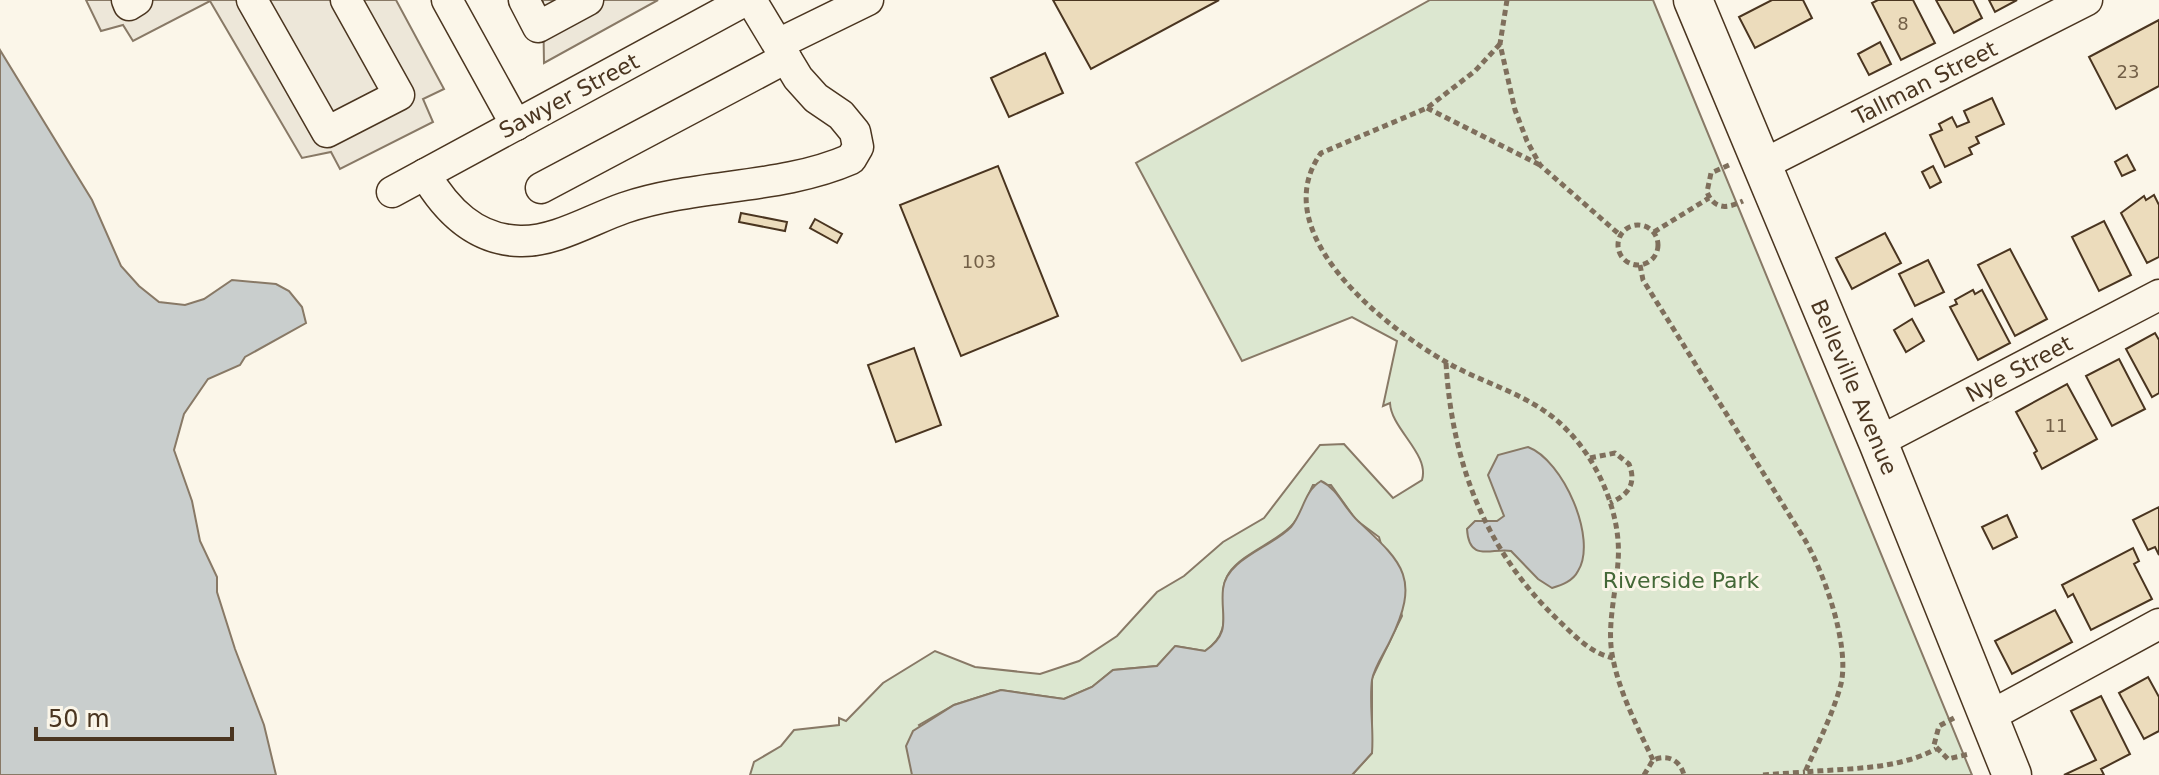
<svg xmlns="http://www.w3.org/2000/svg" width="2159" height="775" font-family="'DejaVu Sans',sans-serif">
	<style>
		.green { fill: #dce7d0; stroke: #887966; stroke-width: 2 }
		.parking { fill: #ede7d9; stroke: #887966; stroke-width: 2 }
		.water { fill: #c9cecd; stroke: #887966; stroke-width: 2 }
		.building { fill: #ecdcbc; stroke: #4a3520; stroke-width: 2 }
		.lines { fill: none; stroke-linecap: round; stroke-linejoin: round }
		.minor-casing { stroke: #4a3520; stroke-width: 33 }
		.major-casing { stroke: #4a3520; stroke-width: 41 }
		.path { stroke: #7f6f5c; stroke-width: 5; stroke-dasharray: 6 4; stroke-linecap: butt }
		.minor { stroke: #fbf6e9; stroke-width: 30 }
		.major { stroke: #fbf6e9; stroke-width: 38 }
		.labels { text-anchor: middle; dominant-baseline: central; stroke-width: 6; stroke-linejoin: round; paint-order: stroke }
		.number-label { font-size: 18px; fill: #725f47 }
		.street-label { font-size: 22px; fill: #4a3520; stroke: #fbf6e9 }
		.park-label { font-size: 22px; fill: #436837; stroke: #fbf6e9 }
	</style>
	<rect width="100%" height="100%" fill="#fbf6e9"/>
	<!-- green -->
	<path class="green" d="M1430,0H1653L1972,775H1352L1372,753V678L1402,616L1379,537L1356,520L1331,485H1313C1306,499 1300,519 1289,528C1272,544 1242,554 1229,573C1212,599 1240,627 1205,651L1176,646L1157,666L1113,670L1092,687L1064,699L1001,690L954,705L919,725L958,775H750L754,762L781,746L794,730L839,725V718L846,721L883,683L935,651L975,667L1040,674L1079,661L1117,636L1157,592L1184,576L1223,542L1264,518L1320,445L1344,444L1393,498L1422,480C1430,454 1391,429 1390,403L1383,406L1397,341L1352,317L1242,361L1136,163Z"/>
	<!-- parking -->
	<g class="parking">
		<path d="M86,0H396L444,89L423,99L433,122L340,169L331,152L302,158L210,1L133,41L123,25L101,31Z"/>
		<path d="M543,0H658L544,63Z"/>
	</g>
	<!-- water -->
	<g class="water">
		<path d="M0,50L92,200L121,266L139,286L159,302L185,305L204,299L232,280L276,284L289,291L302,307L306,323L245,357L240,365L208,379L184,414L174,450L192,501L200,541L217,577V592L235,649L264,725L276,775H0Z"/>
		<path d="M1528,447C1563,460 1598,539 1578,571C1573,581 1562,585 1552,588L1538,579L1511,551C1493,547 1469,564 1467,529L1475,521H1497L1504,516L1488,475L1498,455Z"/>
		<path d="M1321,481C1338,489 1344,508 1358,521C1403,563 1421,578 1390,641C1385,652 1374,667 1372,680C1369,703 1374,729 1372,753L1352,775H912L906,746L913,731L954,705L1001,690L1064,699L1092,687L1113,670L1157,666L1175,646L1205,651C1233,632 1220,616 1223,589C1226,559 1272,547 1291,527C1303,513 1304,491 1321,481Z"/>
	</g>
	<!-- building -->
	<g class="building">
		<path d="M1053,0H1219L1091,69Z"/>
		<path d="M1772,0H1803L1812,18L1755,48L1739,17Z"/>
		<path d="M1878,0H1913L1935,43L1901,60L1872,3Z"/>
		<path d="M1936,0H1973L1982,18L1954,33Z"/>
		<path d="M1989,0H2017L1995,12Z"/>
		<path d="M2159,20V86L2116,109L2089,57Z"/>
		<path d="M1880,42L1891,64L1869,75L1858,54Z"/>
		<path d="M1045,53L1063,93L1009,117L991,78Z"/>
		<path d="M1992,98L2004,124L1976,137L1979,143L1969,148L1972,154L1945,167L1930,135L1942,130L1939,124L1952,117L1957,127L1969,122L1964,111Z"/>
		<path d="M2127,155L2135,170L2122,176L2115,162Z"/>
		<path d="M998,166L1058,316L961,356L900,205Z"/>
		<path d="M1933,166L1941,182L1930,188L1922,172Z"/>
		<path d="M2154,195L2159,205V257L2147,263L2121,213L2144,196L2146,200Z"/>
		<path d="M741,213L787,222L785,231L739,222Z"/>
		<path d="M815,219L842,234L837,243L810,228Z"/>
		<path d="M2104,221L2131,275L2099,291L2072,237Z"/>
		<path d="M1885,233L1901,263L1852,289L1836,258Z"/>
		<path d="M2010,249L2047,319L2015,336L1978,265Z"/>
		<path d="M1928,260L1944,292L1915,306L1899,274Z"/>
		<path d="M1973,290L1975,294L1982,290L2010,343L1978,360L1950,307L1957,304L1955,300Z"/>
		<path d="M1912,319L1924,341L1906,352L1894,330Z"/>
		<path d="M2155,333L2159,340V393L2152,397L2126,349Z"/>
		<path d="M914,348L941,425L896,442L868,365Z"/>
		<path d="M2119,359L2145,409L2112,426L2086,376Z"/>
		<path d="M2067,384L2097,439L2042,469L2034,453L2037,451L2016,412Z"/>
		<path d="M2159,507V555L2155,547L2148,550L2133,520Z"/>
		<path d="M2007,515L2017,537L1993,549L1982,527Z"/>
		<path d="M2133,548L2139,561L2134,564L2152,599L2091,630L2073,594L2068,597L2062,585Z"/>
		<path d="M2055,610L2072,642L2012,674L1995,641Z"/>
		<path d="M2148,677L2159,697V731L2144,739L2119,693Z"/>
		<path d="M2101,696L2130,754L2101,769L2104,775H2064L2096,760L2071,711Z"/>
	</g>
	<g class="lines">
		<defs>
			<g id="minor">
				<path d="M127,0L129,5L137,0"/>
				<path d="M252,0L327,132L399,95L346,0"/>
				<path d="M447,0L516,125"/>
				<path d="M524,0L538,27L588,0"/>
				<path d="M778,44L868,0"/>
				<path d="M1762,165L2087,0"/>
				<path d="M425,174C446,210 475,240 520,241C555,242 592,219 624,208C698,183 780,190 851,159L858,147L855,132L841,115L816,98L798,78L751,0"/>
				<path d="M541,188L786,58"/>
				<path d="M392,192L746,0"/>
				<path d="M1878,442L2159,295"/>
				<path d="M1988,717L2159,624"/>
			</g>
			<path id="major" d="M1693,0L1878,442L2012,775"/>
		</defs>
		<!-- minor casing -->
		<use href="#minor" class="minor-casing"/>
		<!-- major casing -->
		<use href="#major" class="major-casing"/>
		<!-- path -->
		<g class="path">
			<path d="M1507,0L1500,44L1515,110L1527,141L1540,165L1620,235"/>
			<path d="M1500,44L1475,71L1427,108L1321,153C1264,233 1385,327 1446,362C1486,385 1534,395 1567,430C1599,462 1622,516 1618,562C1616,593 1606,628 1613,659C1620,694 1638,728 1653,760"/>
			<path d="M1427,108L1540,165"/>
			<path d="M1729,165L1711,173L1707,192C1715,211 1728,208 1743,201"/>
			<circle cx="1638" cy="245" r="20"/>
			<path d="M1654,232L1709,198"/>
			<path d="M1640,265L1643,280L1805,540C1824,573 1850,645 1841,684C1833,714 1818,743 1805,772C1850,768 1896,770 1936,749"/>
			<path d="M1446,363C1452,463 1485,550 1558,620C1574,635 1590,653 1613,658"/>
			<path d="M1590,458L1615,453L1629,464C1637,484 1628,495 1610,503"/>
			<path d="M1954,718L1939,726L1934,745L1948,759L1969,754"/>
			<path d="M1644,775L1653,760C1668,754 1680,760 1684,775"/>
			<path d="M1763,775L1805,772"/>
		</g>
		<!-- minor -->
		<use href="#minor" class="minor"/>
		<!-- major -->
		<use href="#major" class="major"/>
	</g>
	<g class="labels">
		<!-- number labels -->
		<g class="number-label">
			<text x="1903" y="23">8</text>
			<text x="2128" y="71">23</text>
			<text x="979" y="261">103</text>
			<text x="2056" y="425">11</text>
		</g>
		<!-- street labels -->
		<g class="street-label">
			<text transform="translate(1925 83) rotate(-27)">Tallman Street</text>
			<text transform="translate(569 96) rotate(-28)">Sawyer Street</text>
			<text transform="translate(2019 369) rotate(-28)">Nye Street</text>
			<text transform="translate(1854 387) rotate(67)">Belleville Avenue</text>
		</g>
		<!-- park labels -->
		<g class="park-label">
			<text x="1681" y="580">Riverside Park</text>
		</g>
	</g>
	<!-- scale -->
	<path d="M36 727v12h196v-12" fill="none" stroke="#4a3520" stroke-width="4"/>
	<text x="48" y="727" font-size="24" fill="#4a3520" stroke="#fbf6e9" stroke-width="6" paint-order="stroke">50 m</text>
</svg>
